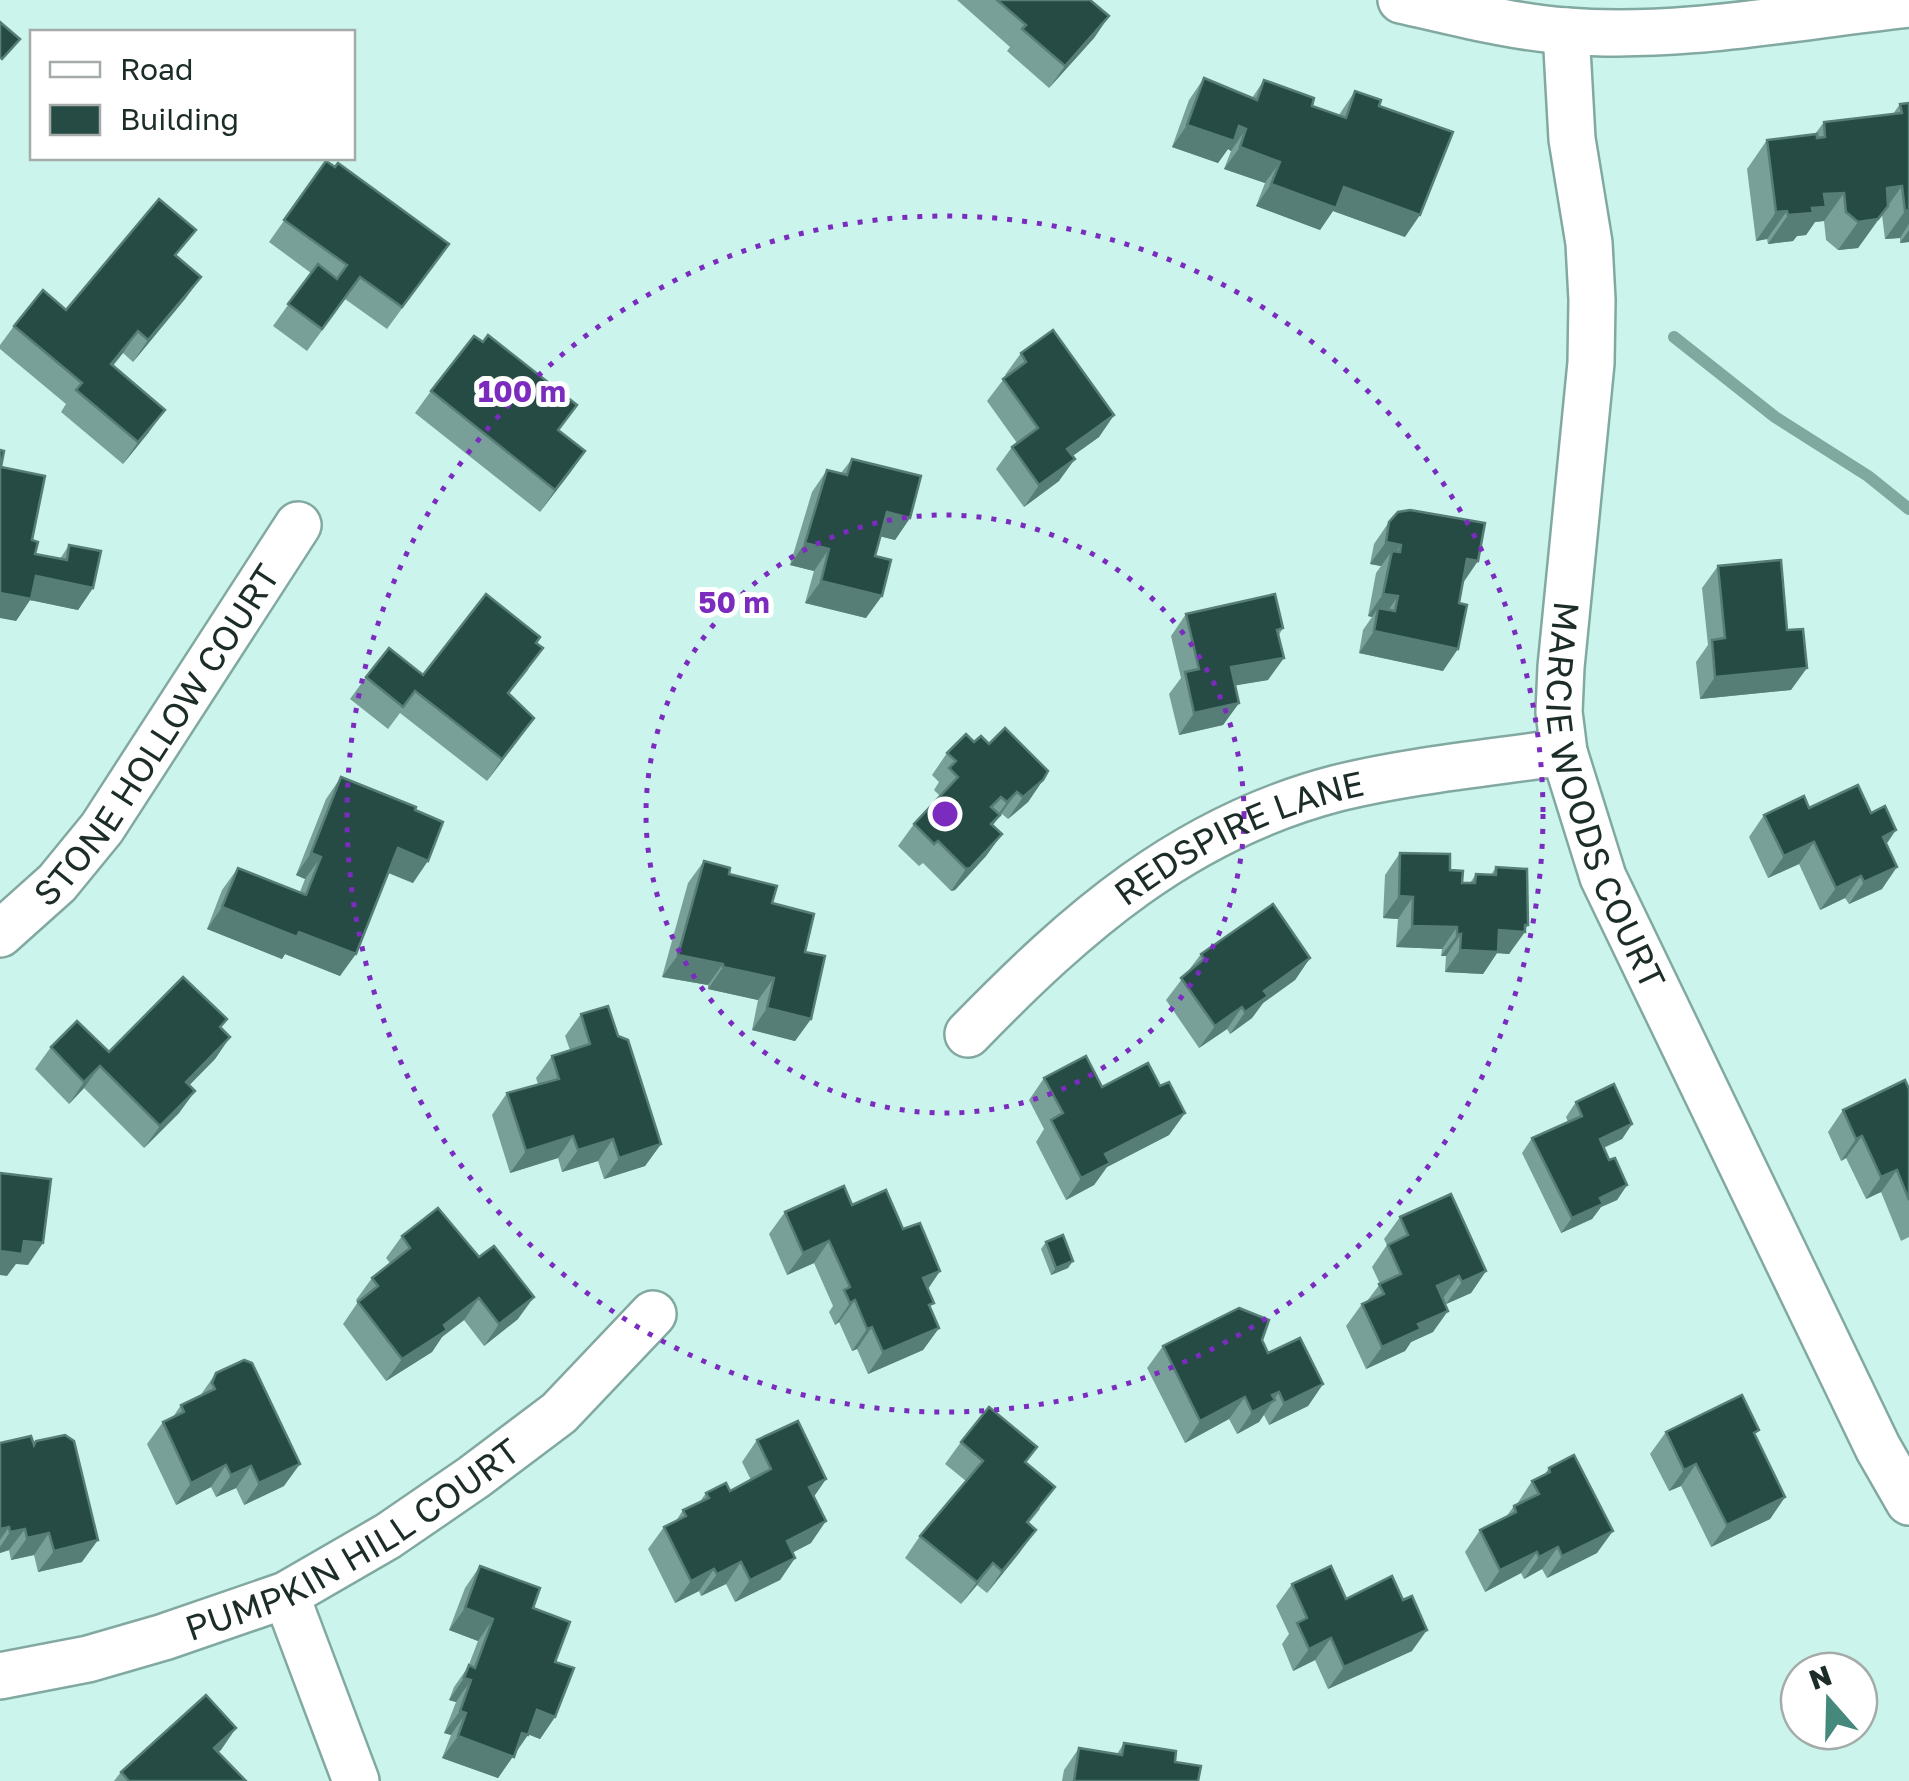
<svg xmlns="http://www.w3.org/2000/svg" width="1909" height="1781" font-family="'Golos Text',sans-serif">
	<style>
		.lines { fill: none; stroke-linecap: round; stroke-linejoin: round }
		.stream { stroke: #7fa99f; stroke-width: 12 }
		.minor-casing { stroke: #82a9a1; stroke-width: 50 }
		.minor { stroke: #fff; stroke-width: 45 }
		.wall { fill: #78a098 }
		.shaded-wall { fill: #577e76 }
		.building { fill: #254b44; stroke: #577e76; stroke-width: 2.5 }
		.ring { fill: none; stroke: #7b2cbf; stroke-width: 5; stroke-dasharray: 5 10 }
		.labels { text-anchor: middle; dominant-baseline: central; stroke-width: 10; stroke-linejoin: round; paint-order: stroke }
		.street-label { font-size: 35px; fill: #1c2c28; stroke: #fff }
		.centre { fill: #7b2cbf; stroke: #fff; stroke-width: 5 }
		.ring-label { font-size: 30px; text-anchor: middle; font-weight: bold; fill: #7b2cbf; stroke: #fff; stroke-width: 10; stroke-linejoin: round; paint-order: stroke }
	</style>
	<rect width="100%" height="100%" fill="#cbf5ec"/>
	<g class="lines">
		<!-- stream -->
		<path class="stream" d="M1674,337L1775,417L1868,476L1909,509"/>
		<defs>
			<g id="minor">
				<path d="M1401,0C1455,12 1511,27 1566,31C1680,40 1797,16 1909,4"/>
				<path id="s1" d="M1566,31L1572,139L1589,243L1592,300L1591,363L1561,667L1559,712L1564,752L1603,877L1878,1448L1909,1502"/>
				<path id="s2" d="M0,934L57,883L102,828L298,525"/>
				<path id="s3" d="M968,1034C1076,923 1183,828 1338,788C1412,770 1489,763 1564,752"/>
				<path d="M286,1595L356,1781"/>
				<path id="s4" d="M0,1676L88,1659L164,1637L286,1595L388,1536L474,1477L559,1413L653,1314"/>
			</g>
		</defs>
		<!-- minor casing -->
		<use href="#minor" class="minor-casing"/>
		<!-- minor -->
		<use href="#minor" class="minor"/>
	</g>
	<!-- wall -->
	<g class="wall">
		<path d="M957,0H1090L1109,16L1094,38L1049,88L1007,51L1010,47Z"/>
		<path d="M1204,78L1252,98L1264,80L1312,106L1339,115L1355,91L1379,106L1405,237L1333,211L1320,230L1256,206L1265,183L1224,169L1231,151L1228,149L1218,163L1172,147L1189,100Z"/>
		<path d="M1909,103V242L1900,243V238L1885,239L1882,215L1858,248L1838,250L1826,240L1824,221L1815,222L1806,235L1797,236L1793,241L1768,244L1767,239L1756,241L1747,169L1767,140L1815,134L1824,122L1893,114L1900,104Z"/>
		<path d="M326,161L449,244L387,329L345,299L307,351L273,326L311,273L269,242Z"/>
		<path d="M176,257L201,277L185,299L133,362L123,353L113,366L149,432L123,464L61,412L66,404L0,349V345L14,326L66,310Z"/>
		<path d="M1021,353L1114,415L1099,437L1072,456L1059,481L1024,507L996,469L1012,447L1017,443L987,401L1006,376L1005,375Z"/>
		<path d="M431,391L559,431L585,451L540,512L415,413Z"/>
		<path d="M852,459L910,518L895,540L880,536L875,556L866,618L805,603L814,571L790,565L812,492L827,470L841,473Z"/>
		<path d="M1,467L32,540L35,554L60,559L69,545L93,588L78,610L30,600L16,621Z"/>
		<path d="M1389,522L1463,583L1443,671L1359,653L1363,630L1372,617L1368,616L1376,573L1381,566L1370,564L1374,544Z"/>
		<path d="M1718,566L1791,690L1700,699L1696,662L1708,645L1702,588Z"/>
		<path d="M1186,614L1283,628L1279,635L1268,680L1235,685L1239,703L1223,725L1179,735L1169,694L1181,678L1171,636Z"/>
		<path d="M536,643L528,670L509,694L519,739L487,781L400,713L388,729L350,699L366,677L423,675Z"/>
		<path d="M974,742L989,744L1043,780L1028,802L1008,819L1002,814L997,819L993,825L1002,834L986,856L955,890L951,891L923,863L919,866L898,846L914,824L940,796L934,790L939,782L932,775L947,753Z"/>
		<path d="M341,777L415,810L413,883L388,873L340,976L285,954L282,959L207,929L222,890L238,868L300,892L305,879L296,875L326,799Z"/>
		<path d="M1809,808L1886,844L1882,889L1849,904L1845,898L1820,910L1799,864L1768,878L1749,837L1764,815Z"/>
		<path d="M1400,853L1450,870L1462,883H1470L1476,874L1491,875L1496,867L1525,929L1509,954L1497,953L1483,974L1445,972L1446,956H1441L1442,949L1396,947L1398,919L1383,918L1385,875Z"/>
		<path d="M704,861L729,874L772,903L805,952L811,1019L795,1041L752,1030L758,1000L708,989V985L662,977L688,883Z"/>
		<path d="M1201,954L1310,958L1295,980L1263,1003L1252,1018L1230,1034L1227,1029L1199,1048L1166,1000Z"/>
		<path d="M581,1014L618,1036L661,1144L645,1166L604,1179L598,1161L562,1172L558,1158L510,1173L492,1115L507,1093L538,1084L536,1078L552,1056L570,1050L565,1036Z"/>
		<path d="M221,1028L230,1037L215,1059L189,1085L195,1091L179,1113L144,1148L84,1088L69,1104L35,1069L51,1047L109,1052Z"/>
		<path d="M1044,1078L1102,1087L1160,1086L1185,1113L1169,1135L1107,1167L1094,1185L1066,1200L1036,1142L1044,1129L1029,1100Z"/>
		<path d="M1909,1089V1237L1901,1241L1881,1192L1866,1199L1846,1158L1841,1161L1828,1132L1843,1110Z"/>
		<path d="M1576,1102L1632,1124L1622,1139L1604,1148L1609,1160L1627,1185L1617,1200L1601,1207L1592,1219L1561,1233L1522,1153L1532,1138L1568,1122L1566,1117Z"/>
		<path d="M852,1205L903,1229L940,1271L928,1289L930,1308L939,1328L923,1350L868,1374L857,1349L852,1351L839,1322L835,1325L829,1312L833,1306L814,1263L787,1275L769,1234L785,1212Z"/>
		<path d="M1400,1217L1486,1271L1471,1293L1446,1304L1442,1298L1433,1332L1411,1342L1405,1351L1366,1369L1346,1326L1362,1304L1367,1301L1380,1284L1372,1267L1387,1245L1384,1239Z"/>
		<path d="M402,1236L518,1319L484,1346L464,1320L442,1337L432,1352L386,1381L343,1324L358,1302L356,1300L372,1278L390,1263L386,1258Z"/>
		<path d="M1046,1242L1068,1268L1051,1275L1041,1249Z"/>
		<path d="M1262,1340L1268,1353L1323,1384L1308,1406L1269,1425L1264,1415L1259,1422L1237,1434L1229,1419L1185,1443L1147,1368L1163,1346Z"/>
		<path d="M216,1373L284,1486L244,1505L236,1488L216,1497L211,1487L176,1505L147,1444L163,1422L173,1417L181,1405L200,1396Z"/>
		<path d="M1666,1432L1755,1436L1785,1497L1770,1519L1711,1547L1681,1486L1669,1491L1650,1454Z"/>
		<path d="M757,1440L826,1479L814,1496L811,1543L792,1553L795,1558L780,1580L735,1602L726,1584L701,1596L699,1591L675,1603L648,1549L664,1527L676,1521L683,1510L699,1503L706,1493L730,1491L751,1480L742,1462Z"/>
		<path d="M961,1442L1037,1447L1026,1463L1040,1509L1028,1524L1020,1552L987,1593L977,1585L961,1604L905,1558L920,1536L966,1481L945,1464Z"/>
		<path d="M0,1443L34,1445L82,1562L38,1572L34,1555L11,1560L9,1550L0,1553Z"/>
		<path d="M1549,1468L1597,1553L1547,1578L1542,1569L1524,1579L1521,1573L1485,1592L1465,1552L1480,1530L1506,1517L1514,1506L1517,1504L1532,1481L1544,1475Z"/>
		<path d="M480,1566L533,1608L555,1662V1717L540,1739L528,1734L498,1778L442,1758L451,1735L444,1733L456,1702L449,1700L454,1687L468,1667L478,1641L449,1630L465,1588Z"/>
		<path d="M1292,1584L1412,1651L1328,1689L1315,1660L1293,1671L1282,1644L1289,1634L1276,1606Z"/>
		<path d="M236,1728L218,1752L246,1781H114L121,1772Z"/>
		<path d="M1124,1743L1175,1762L1198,1781H1062L1064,1770L1079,1748L1117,1754Z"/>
	</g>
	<!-- shaded-wall -->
	<g class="shaded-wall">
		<path d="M1109,16L1094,38L1049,88L1065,66Z"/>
		<path d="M1187,125L1239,126L1246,129L1231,151L1228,149L1218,163L1172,147Z"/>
		<path d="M1240,147L1280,162L1265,183L1224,169Z"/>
		<path d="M1271,184L1344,187L1420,215L1405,237L1333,211L1320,230L1256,206Z"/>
		<path d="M1902,186L1858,248L1838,250L1858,222L1887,188Z"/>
		<path d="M1844,193L1824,221L1815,222L1806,235L1797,236L1793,241L1768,244L1788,215L1824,194Z"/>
		<path d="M1909,210V224L1900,238L1885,239L1905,211Z"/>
		<path d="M1787,211L1767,239L1756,241L1776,212Z"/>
		<path d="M1909,230V242L1900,243Z"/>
		<path d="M201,277L185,299L133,362L148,340Z"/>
		<path d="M138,331L123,353L95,386L111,364Z"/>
		<path d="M165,410L149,432L123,464L138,442Z"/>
		<path d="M1114,415L1099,437L1052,471L1067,449Z"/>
		<path d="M585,451L570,473L540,512L555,490Z"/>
		<path d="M1075,459L1059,481L1024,507L1039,485Z"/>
		<path d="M887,512L910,518L895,540L871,534Z"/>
		<path d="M1386,542L1401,545L1390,561L1392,551L1381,566L1370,564Z"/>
		<path d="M805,543L829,549L814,571L790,565Z"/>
		<path d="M1467,559L1478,561L1463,583Z"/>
		<path d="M36,576L93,588L78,610L30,600L16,621L0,618V593Z"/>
		<path d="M821,581L882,596L866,618L805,603Z"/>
		<path d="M1383,594L1398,596L1383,618L1378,608L1372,617L1368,616Z"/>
		<path d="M1374,631L1458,649L1443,671L1359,653Z"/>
		<path d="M1284,658L1268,680L1215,689L1231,667Z"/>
		<path d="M1807,668L1791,690L1700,699L1715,677Z"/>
		<path d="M1239,703L1223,725L1179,735L1194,713Z"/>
		<path d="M534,718L519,739L487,781L502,759Z"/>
		<path d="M1043,780L1028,802L1008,819L1023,797Z"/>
		<path d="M1017,792L984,837L976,846L1007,802Z"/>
		<path d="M1896,830L1881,852L1883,837Z"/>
		<path d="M1002,834L986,856L955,890L951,891L966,869Z"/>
		<path d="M1814,842L1799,864L1768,878L1784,856Z"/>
		<path d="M398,848L428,861L413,883L382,870Z"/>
		<path d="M311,853L321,857L305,879L296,875Z"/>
		<path d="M1897,867L1882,889L1849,904L1864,882Z"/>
		<path d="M1861,876L1845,898L1820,910L1836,888Z"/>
		<path d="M1399,896L1413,897L1398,919L1383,918Z"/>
		<path d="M222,907L299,932L356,954L340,976L285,954L282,959L207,929Z"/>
		<path d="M1525,925H1528L1523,932H1525L1509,954L1497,953L1483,974L1445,972L1460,950L1499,930Z"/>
		<path d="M1412,926L1457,927L1442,949L1396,947Z"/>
		<path d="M1461,934L1446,956H1441L1457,935Z"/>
		<path d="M678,955L723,964L708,985L662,977Z"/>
		<path d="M1310,958L1295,980L1263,1003L1252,1018L1230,1034L1245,1012L1264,991Z"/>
		<path d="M723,967L774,978L758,1000L708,989Z"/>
		<path d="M1242,1007L1227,1029L1199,1048L1215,1026Z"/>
		<path d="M767,1008L811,1019L795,1041L752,1030Z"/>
		<path d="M230,1037L215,1059L171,1104L186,1082Z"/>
		<path d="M100,1066L84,1088L69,1104L84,1082Z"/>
		<path d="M195,1091L179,1113L144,1148L160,1126Z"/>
		<path d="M1185,1113L1169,1135L1107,1167L1094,1185L1066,1200L1081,1178L1105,1154Z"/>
		<path d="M1632,1124L1622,1139L1589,1154L1600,1139Z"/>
		<path d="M573,1136L558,1158L510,1173L526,1151Z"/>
		<path d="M1862,1136L1846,1158L1841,1161L1856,1139Z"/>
		<path d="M613,1139L598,1161L562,1172L578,1150Z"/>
		<path d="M661,1144L645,1166L604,1179L619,1158Z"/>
		<path d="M1897,1170L1881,1192L1866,1199L1881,1177Z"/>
		<path d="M1627,1185L1617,1200L1601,1207L1592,1219L1561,1233L1572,1218L1600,1198Z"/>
		<path d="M24,1241L43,1243L28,1265L16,1264L7,1276L0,1275V1251Z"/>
		<path d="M829,1241L814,1263L787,1275L803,1253Z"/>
		<path d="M1073,1261L1068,1268L1051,1275L1056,1268Z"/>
		<path d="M940,1271L925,1293L923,1278Z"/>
		<path d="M1486,1271L1471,1293L1446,1304L1462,1282Z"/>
		<path d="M1459,1276L1443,1298L1421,1308L1437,1286Z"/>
		<path d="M534,1297L518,1319L484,1346L499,1324Z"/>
		<path d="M479,1298L464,1320L442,1337L432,1352L386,1381L402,1359Z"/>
		<path d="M855,1300L839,1322L835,1325L850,1303Z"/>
		<path d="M1448,1311L1433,1332L1411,1342L1405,1351L1366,1369L1382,1347L1418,1324Z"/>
		<path d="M872,1327L857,1349L852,1351L867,1329Z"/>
		<path d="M939,1328L923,1350L868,1374L883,1352Z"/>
		<path d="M1323,1384L1308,1406L1269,1425L1284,1403Z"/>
		<path d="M1279,1392L1259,1422L1237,1434L1252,1412L1272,1395Z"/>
		<path d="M1245,1397L1229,1419L1185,1443L1200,1421Z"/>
		<path d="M300,1464L284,1486L244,1505L259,1483Z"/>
		<path d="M1696,1464L1681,1486L1669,1491L1684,1470Z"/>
		<path d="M226,1465L211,1487L176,1505L191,1483Z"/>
		<path d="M251,1466L236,1488L216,1497L231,1475Z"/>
		<path d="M826,1479L811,1501L809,1487Z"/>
		<path d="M1785,1497L1770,1519L1711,1547L1727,1525Z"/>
		<path d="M826,1521L811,1543L772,1563L787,1541Z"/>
		<path d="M9,1527L0,1540V1529Z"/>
		<path d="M25,1529L9,1550L0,1553V1547L10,1532Z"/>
		<path d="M1036,1530L1020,1552L987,1593L1002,1571Z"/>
		<path d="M1613,1531L1597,1553L1547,1578L1562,1556Z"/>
		<path d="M49,1533L34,1555L11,1560L27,1538Z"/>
		<path d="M98,1540L82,1562L38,1572L54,1551Z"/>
		<path d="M1558,1547L1542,1569L1524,1579L1539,1557Z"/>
		<path d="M1537,1552L1521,1573L1485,1592L1500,1570Z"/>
		<path d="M795,1558L780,1580L735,1602L750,1580Z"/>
		<path d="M741,1562L726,1584L701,1596L717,1574Z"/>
		<path d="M993,1563L977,1585L961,1604L977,1582Z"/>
		<path d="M714,1569L699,1591L675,1603L691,1581Z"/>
		<path d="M465,1608L493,1619L478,1641L449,1630Z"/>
		<path d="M1427,1630L1412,1651L1328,1689L1344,1667Z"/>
		<path d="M1331,1638L1315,1660L1293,1671L1309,1649Z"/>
		<path d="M464,1678L471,1680L456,1702L449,1700Z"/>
		<path d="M537,1710L555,1717L540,1739L522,1732Z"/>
		<path d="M460,1711L466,1713L451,1735L444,1733Z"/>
		<path d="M236,1728L221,1750L199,1770L214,1748Z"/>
		<path d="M522,1733L528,1735L498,1778L442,1758L458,1736Z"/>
	</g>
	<!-- building -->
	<g class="building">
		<path d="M997,0H1090L1109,16L1065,66L1022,29L1026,25Z"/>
		<path d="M0,22L20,39L2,59L0,57Z"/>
		<path d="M1204,78L1257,100L1264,80L1314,98L1312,106L1346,118L1355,91L1381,100L1379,106L1453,132L1420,215L1344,187L1336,208L1271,184L1280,162L1240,147L1246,129L1239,126L1234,141L1187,125Z"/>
		<path d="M1909,103V210L1905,211L1902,186L1887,188L1888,206L1878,219L1858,222L1846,212L1844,193L1824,194L1826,207L1812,208L1813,213L1788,215L1787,211L1776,212L1767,140L1817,134V138L1825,137L1824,122L1902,113L1900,104Z"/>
		<path d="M326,161L335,167L338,163L449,244L402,307L360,277L322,329L288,304L318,264L337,279L347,265L284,220Z"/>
		<path d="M159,199L196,230L175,255L201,277L148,340L138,331L111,364L165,410L138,442L76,390L82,383L14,326L43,290L66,310Z"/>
		<path d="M1053,330L1114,415L1067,449L1075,459L1039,485L1012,447L1038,428L1003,379L1026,362L1021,353Z"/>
		<path d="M488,335L577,405L558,430L585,451L555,490L431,391L474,336L483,342Z"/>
		<path d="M0,450L4,451L1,467L45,476L32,540L38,542L35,554L67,560L69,545L101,551L93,588L36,576L31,599L0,593Z"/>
		<path d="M852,459L921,476L910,518L887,512L875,556L891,560L882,596L821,581L829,549L805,543L827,470L847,475Z"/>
		<path d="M1410,510L1485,523L1478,561L1467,559L1459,603L1467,605L1458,649L1374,631L1378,608L1395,611L1398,596L1383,594L1392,551L1400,552L1401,545L1386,542L1389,522L1398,512Z"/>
		<path d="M1781,560L1787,630L1803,629L1807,668L1715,677L1712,640L1725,638L1718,566Z"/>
		<path d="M486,594L540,637L536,643L543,648L508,693L534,718L502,759L415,691L403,707L366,677L389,648L423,675Z"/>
		<path d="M1275,594L1283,628L1277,630L1284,658L1231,667L1239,703L1194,713L1185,672L1199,669L1186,614Z"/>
		<path d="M1005,728L1048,771L1043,780L1023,797L1017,792L1007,802L1001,797L991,807L1000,815L991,824L1002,834L970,868L966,869L938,841L934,844L914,824L958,777L949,768L956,761L947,753L966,734L974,742L981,736L989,744Z"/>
		<path d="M341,777L416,807L415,810L443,822L428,861L398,848L356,954L299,932L297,937L222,907L238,868L306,895L321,857L311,853Z"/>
		<path d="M1858,785L1871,813L1885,806L1896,830L1883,837L1897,867L1864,882L1861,876L1836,888L1814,842L1784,856L1764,815L1804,796L1809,808Z"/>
		<path d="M1400,853L1450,854V870L1463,871L1462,883H1475L1476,874L1496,875V867L1527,869L1528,925H1525V932L1499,930L1498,952L1460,950L1461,934L1457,935V927L1412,926L1413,897L1399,896Z"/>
		<path d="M704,861L730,868L729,874L777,886L772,903L814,914L805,952L825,956L811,1019L767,1008L774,978L723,967V964L678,955Z"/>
		<path d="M1273,904L1310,958L1264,991L1268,996L1245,1012L1242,1007L1215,1026L1181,978L1204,959L1201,954Z"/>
		<path d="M183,977L227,1019L220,1027L230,1037L186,1082L195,1091L160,1126L100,1066L84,1082L51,1047L77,1021L109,1052Z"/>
		<path d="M608,1006L618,1036L628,1040L661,1144L619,1158L613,1139L578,1150L573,1136L526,1151L507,1093L559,1079L552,1056L590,1044L581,1014Z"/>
		<path d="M1086,1056L1102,1087L1148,1063L1160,1086L1169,1082L1185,1113L1105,1154L1110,1163L1081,1178L1051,1120L1063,1113L1044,1078Z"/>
		<path d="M1905,1080L1909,1089V1200L1897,1170L1881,1177L1862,1136L1856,1139L1843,1110Z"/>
		<path d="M1614,1084L1632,1124L1600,1139L1609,1160L1615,1158L1627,1185L1600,1198L1603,1204L1572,1218L1532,1138L1582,1116L1576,1102Z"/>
		<path d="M0,1173L51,1179L43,1243L24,1241L22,1254L0,1251Z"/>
		<path d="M844,1186L852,1205L886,1190L903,1229L920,1223L940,1271L923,1278L934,1303L929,1305L939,1328L883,1352L872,1327L867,1329L855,1300L850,1303L844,1290L850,1287L829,1241L803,1253L785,1212Z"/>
		<path d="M1451,1194L1486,1271L1462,1282L1459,1276L1437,1286L1448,1311L1418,1324L1421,1329L1382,1347L1362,1304L1384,1294L1379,1284L1401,1274L1388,1245L1408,1235L1400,1217Z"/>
		<path d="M438,1208L479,1257L494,1246L534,1297L499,1324L479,1298L444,1325L447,1330L402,1359L358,1302L378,1286L372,1278L410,1248L402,1236Z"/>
		<path d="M1063,1235L1073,1261L1056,1268L1046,1242Z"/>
		<path d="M1239,1308L1269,1320L1262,1340L1268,1353L1300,1338L1323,1384L1284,1403L1279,1392L1272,1395L1275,1400L1252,1412L1245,1397L1200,1421L1163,1346Z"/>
		<path d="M244,1360L252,1363L300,1464L259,1483L251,1466L231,1475L226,1465L191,1483L163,1422L184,1412L181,1405L215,1389L212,1383L216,1373Z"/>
		<path d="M1742,1395L1759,1430L1754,1433L1785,1497L1727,1525L1696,1464L1684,1470L1666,1432Z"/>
		<path d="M989,1407L1037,1447L1025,1462L1055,1487L1027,1522L1036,1530L1002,1571L993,1563L977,1582L920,1536L983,1461L961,1442Z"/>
		<path d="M798,1421L826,1479L809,1487L826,1521L787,1541L795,1558L750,1580L741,1562L717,1574L714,1569L691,1581L664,1527L686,1516L683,1510L709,1498L706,1493L726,1483L730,1491L771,1469L757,1440Z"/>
		<path d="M65,1435L74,1441L98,1540L54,1551L49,1533L27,1538L25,1529L10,1532L9,1527L0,1529V1443L31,1436L34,1445L36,1441Z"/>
		<path d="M1574,1455L1613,1531L1562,1556L1558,1547L1539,1557L1537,1552L1500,1570L1480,1530L1516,1512L1514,1506L1539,1494L1532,1481L1550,1472L1549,1468Z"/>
		<path d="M480,1566L540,1588L533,1608L570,1622L555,1662L574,1668L555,1717L537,1710L528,1735L522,1733L514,1757L458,1736L466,1713L460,1711L471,1680L464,1678L469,1665L475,1668L493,1619L465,1608Z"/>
		<path d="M1331,1566L1346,1599L1392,1576L1403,1600L1412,1596L1427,1630L1344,1667L1331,1638L1309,1649L1297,1623L1307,1618L1292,1584Z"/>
		<path d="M206,1695L236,1728L214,1748L246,1781H129L121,1772Z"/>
		<path d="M1124,1743L1176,1751L1175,1762L1201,1766L1198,1781H1074L1079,1748L1122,1755Z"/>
	</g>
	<!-- distance rings -->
	<g class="ring">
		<circle cx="945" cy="814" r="299"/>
		<circle cx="945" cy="814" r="598"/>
	</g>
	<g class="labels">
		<!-- street labels -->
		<g class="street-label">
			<text stroke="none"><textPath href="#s2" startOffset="255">STONE HOLLOW COURT</textPath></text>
			<text stroke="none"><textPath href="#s1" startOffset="775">MARCIE WOODS COURT</textPath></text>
			<text stroke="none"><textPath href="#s3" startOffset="340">REDSPIRE LANE</textPath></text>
			<text stroke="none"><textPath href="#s4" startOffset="382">PUMPKIN HILL COURT</textPath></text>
		</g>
	</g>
	<circle cx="945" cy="814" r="15" class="centre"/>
	<g class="ring-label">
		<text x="522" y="402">100 m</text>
		<text x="734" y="613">50 m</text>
	</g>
	<!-- legend -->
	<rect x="30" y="30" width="325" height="130" fill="#ffffff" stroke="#a4aba9" stroke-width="2.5"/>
	<rect x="50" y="62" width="50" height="15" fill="#ffffff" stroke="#a4aba9" stroke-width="2.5"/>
	<text x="120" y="80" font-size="30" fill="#1c2c28">Road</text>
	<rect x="50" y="105" width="50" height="30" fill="#254b44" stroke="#a4aba9" stroke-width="2.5"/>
	<text x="120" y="130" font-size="30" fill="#1c2c28">Building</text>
	<!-- north arrow -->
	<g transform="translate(1829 1701) rotate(340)"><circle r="48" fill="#ffffff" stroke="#a4aba9" stroke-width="2.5"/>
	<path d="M0-8L18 38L0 25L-18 38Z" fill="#45897c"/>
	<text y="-15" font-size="28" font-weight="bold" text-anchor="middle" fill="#1c2c28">N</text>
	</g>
</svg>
